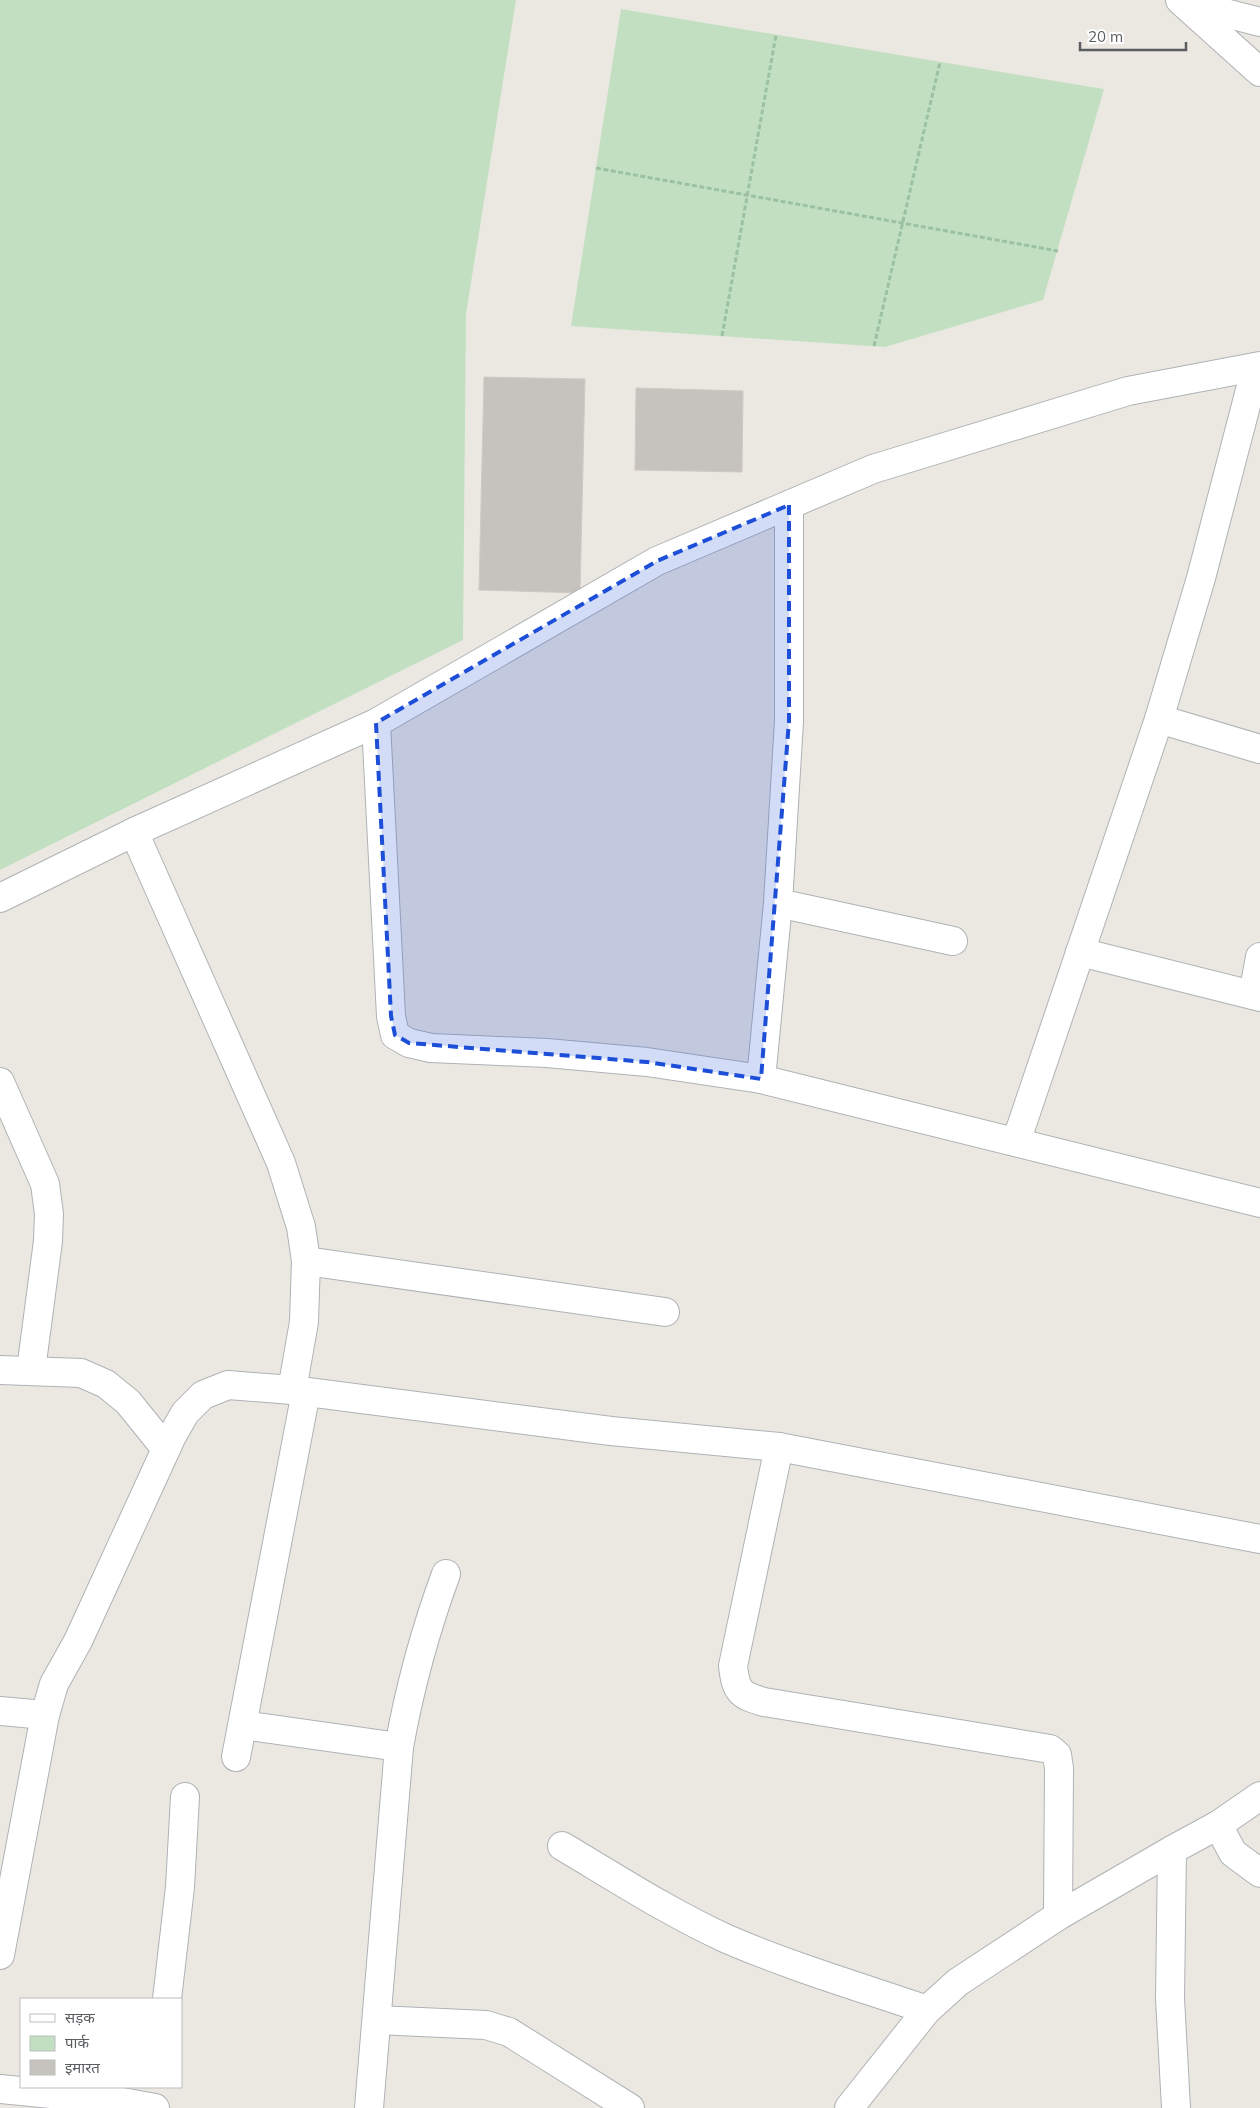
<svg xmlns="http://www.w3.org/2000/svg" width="1260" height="2108" font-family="Mulish,'Noto Sans Devanagari',sans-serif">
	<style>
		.green { fill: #c2e0c1 }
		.building { fill: #c6c3be; stroke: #cfcac1 }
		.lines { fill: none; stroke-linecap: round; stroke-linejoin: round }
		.minor-casing { stroke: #afb2b5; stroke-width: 30 }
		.path { stroke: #9bc0a4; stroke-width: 3; stroke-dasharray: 5 2.5; stroke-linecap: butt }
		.minor { stroke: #fff; stroke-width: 28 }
		.marked { fill: #1d4ed8; fill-opacity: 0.2; stroke: #1d4ed8; stroke-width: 4; stroke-dasharray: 10 6; stroke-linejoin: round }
	</style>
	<rect width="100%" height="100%" fill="#ebe8e2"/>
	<!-- green -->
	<g class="green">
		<path d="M0,0H516L466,314L463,640L0,870Z"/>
		<path d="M621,9L1104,89L1043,300L885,347L571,326Z"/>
	</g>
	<!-- building -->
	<g class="building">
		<path d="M484,377L585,379L580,593L479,590Z"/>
		<path d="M636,388L743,391L742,472L635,470Z"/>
	</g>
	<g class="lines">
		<defs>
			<g id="minor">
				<path d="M1180,0L1260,72"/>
				<path d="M1186,3L1260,22"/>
				<path d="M1159,719L1260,749"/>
				<path d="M376,723L391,1016L395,1035L409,1043L431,1048L547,1053L647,1062L761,1079L1260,1203"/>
				<path d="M134,832L281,1163L301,1227L306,1261L304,1322L292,1390"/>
				<path d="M0,898L134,832L376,723L657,561L873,469L1128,391L1260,366"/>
				<path d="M778,903L953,941"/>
				<path d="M1080,952L1260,997"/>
				<path d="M1253,995L1260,957"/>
				<path d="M761,1079L778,903L789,721V505"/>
				<path d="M0,1082L45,1184L49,1214L48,1241L31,1370"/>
				<path d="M1016,1142L1159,719L1201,578L1256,367"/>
				<path d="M306,1261L665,1312"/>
				<path d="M0,1370L81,1373L106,1384L128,1402L166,1449"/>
				<path d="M779,1447L733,1666C736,1692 740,1695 764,1702L1050,1749L1057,1755L1059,1768L1058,1916"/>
				<path d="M0,1711L45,1715L54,1684L78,1641L172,1436L185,1413L203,1395L228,1385L292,1390L611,1431L779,1447L1260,1539"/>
				<path d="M243,1725L399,1747"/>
				<path d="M236,1757L306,1392"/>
				<path d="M1218,1825L1233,1853L1260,1873"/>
				<path d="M562,1846C616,1878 670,1913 727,1939C792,1967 860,1987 927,2010"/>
				<path d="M1172,1850L1170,1998L1176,2108"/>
				<path d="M0,1955L45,1715"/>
				<path d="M167,1999L180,1887L185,1797"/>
				<path d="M377,2020L486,2025L509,2032L630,2108"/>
				<path d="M0,2089L111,2100L155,2108"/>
				<path d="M369,2108L399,1747C410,1686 425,1631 446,1574"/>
				<path d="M849,2108L927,2010L958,1982L1058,1916L1172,1850L1218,1825L1260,1796"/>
			</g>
		</defs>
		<!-- minor casing -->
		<use href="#minor" class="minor-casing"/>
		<!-- path -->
		<g class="path">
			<path d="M596,168L1058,251"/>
			<path d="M722,336L776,35"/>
			<path d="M874,346L940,62"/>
		</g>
		<!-- minor -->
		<use href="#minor" class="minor"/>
	</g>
	<!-- marked area -->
	<path class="marked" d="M789,505V721L761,1079L647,1062L409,1043L395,1035L391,1016L376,723L657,561Z"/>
	<!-- legend -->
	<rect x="20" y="1998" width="162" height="90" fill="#ffffff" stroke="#bdbebf"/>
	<rect x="30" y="2014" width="25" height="8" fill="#ffffff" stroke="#bdbebf"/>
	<text x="65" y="2023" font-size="15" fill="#5a5d60">सड़क</text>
	<rect x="30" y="2036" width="25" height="15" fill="#c2e0c1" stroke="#bdbebf"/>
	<text x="65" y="2048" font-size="15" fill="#5a5d60">पार्क</text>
	<rect x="30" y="2060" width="25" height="15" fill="#c6c3be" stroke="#bdbebf"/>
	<text x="65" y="2073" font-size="15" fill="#5a5d60">इमारत</text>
	<!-- scale -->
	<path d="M1080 42v8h106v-8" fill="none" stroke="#5a5d60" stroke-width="2.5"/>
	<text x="1088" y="42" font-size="15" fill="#5a5d60" stroke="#ffffff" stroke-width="4" paint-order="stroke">20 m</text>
</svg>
